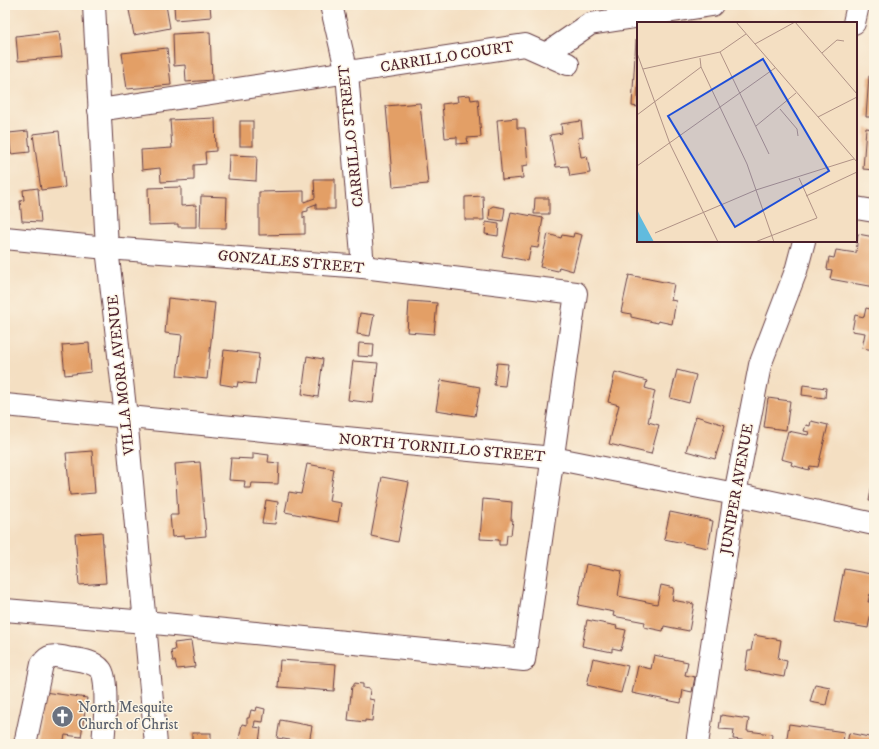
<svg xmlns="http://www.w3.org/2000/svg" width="879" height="749" font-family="'IM FELL DW Pica',serif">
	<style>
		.building { fill: #e39f66 }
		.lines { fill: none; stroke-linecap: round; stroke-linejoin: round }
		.minor-casing { stroke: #643c42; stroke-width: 24 }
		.minor { stroke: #fff; stroke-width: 22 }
		.labels { text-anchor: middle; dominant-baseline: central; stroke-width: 3; stroke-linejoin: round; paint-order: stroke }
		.street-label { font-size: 15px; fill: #4a1f2b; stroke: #fcf5e5 }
		.worship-label { font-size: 15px; fill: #5b616d; stroke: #fcf5e5; text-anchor: start }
		.inset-road { fill: none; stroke: #b09286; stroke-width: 1 }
		.view { fill: #1d4ed8; fill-opacity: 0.15; stroke: #1d4ed8; stroke-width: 2 }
		.inset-edge { fill: none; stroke: #4a1f2b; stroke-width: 2 }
	</style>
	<rect width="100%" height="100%" fill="#fcf5e5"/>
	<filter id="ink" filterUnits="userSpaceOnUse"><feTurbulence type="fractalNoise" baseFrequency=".025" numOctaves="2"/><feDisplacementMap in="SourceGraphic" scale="8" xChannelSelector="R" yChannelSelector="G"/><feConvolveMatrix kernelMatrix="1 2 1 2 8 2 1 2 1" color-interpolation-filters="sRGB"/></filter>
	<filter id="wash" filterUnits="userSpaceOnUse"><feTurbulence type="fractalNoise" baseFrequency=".012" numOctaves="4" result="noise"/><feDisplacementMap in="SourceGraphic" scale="16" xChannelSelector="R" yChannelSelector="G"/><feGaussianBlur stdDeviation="0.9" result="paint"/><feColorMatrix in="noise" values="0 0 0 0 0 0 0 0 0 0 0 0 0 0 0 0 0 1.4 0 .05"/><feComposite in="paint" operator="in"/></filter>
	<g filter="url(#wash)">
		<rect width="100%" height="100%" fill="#f4dfc2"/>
		<g id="blocks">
			<!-- building -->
			<g class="building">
				<path d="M128,5H166L170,28L134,35Z"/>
				<path d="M174,5H210L211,17L175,20Z"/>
				<path d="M59,31L62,57L18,61L16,36Z"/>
				<path d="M210,32L212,80L186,82L185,65L174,66L173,34Z"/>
				<path d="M636,40H638V107L632,106Z"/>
				<path d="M167,48L171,85L127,89L122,53Z"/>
				<path d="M869,76H874V117H866Z"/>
				<path d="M470,95L471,100L478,99L481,137L467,138L468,143L457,144V137L445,138L442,104L458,102L457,96Z"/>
				<path d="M420,103L428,184L393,187L386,106Z"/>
				<path d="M215,118L216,151L205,152L206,164L194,165V180L161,182L160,168L142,170L141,150L172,148L170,120Z"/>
				<path d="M517,118V128H525L528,165L522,166L523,178L502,180L497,120Z"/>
				<rect x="240" y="121" width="13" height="25"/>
				<path d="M581,121L583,137L578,138L581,157L587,156L590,173L570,176L568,166L556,167L550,135L562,133L561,124Z"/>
				<path d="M866,128L874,129V170L863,169Z"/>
				<path d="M28,131L30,152L11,154L9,133Z"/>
				<path d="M59,131L65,187L41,190L33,134Z"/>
				<path d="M229,155L257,156L256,181L228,179Z"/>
				<path d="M314,179H335V209H316V204L308,207V211L303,212V218L305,217V234L259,235V192L304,191V202L315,198Z"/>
				<path d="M181,187V206L196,205V227H178V224L149,225L148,188Z"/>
				<path d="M38,188L41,222L22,221L20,201L24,200L23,190Z"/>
				<path d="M201,196L227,197L226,228H200Z"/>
				<path d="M483,196L484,220H465V197Z"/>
				<path d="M535,198H549V214H534Z"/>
				<path d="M493,206L505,208L503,221L489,219L490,208Z"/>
				<path d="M511,212L543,218L538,248L531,247L528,261L502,256Z"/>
				<path d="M486,222L499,224L498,236L485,234Z"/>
				<path d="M574,233L582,235L573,271L559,267L558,271L540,267L548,234L561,238L562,235L573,237Z"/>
				<path d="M858,234L874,237V287L830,279L832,270L827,269L829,257L834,258L836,250L856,253Z"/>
				<path d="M629,275L674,284L671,300L676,301L672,324L658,321V323L631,317V314L621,312Z"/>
				<path d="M168,298L215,303L207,379L177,376L182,335L165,333Z"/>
				<path d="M409,301L437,303L434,334L407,332Z"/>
				<path d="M866,308L874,310V350L862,348L865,333L852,331L855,315L864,317Z"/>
				<path d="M360,313L374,315L370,336L357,334Z"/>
				<path d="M89,343L91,372L65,375L62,345Z"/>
				<path d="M359,343L374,344L373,357L358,356Z"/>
				<path d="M224,350L259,354L255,384L238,382L237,387L220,384Z"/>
				<path d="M307,356L323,359L318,397L302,394Z"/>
				<path d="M353,361L378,363L373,403L348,400Z"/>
				<path d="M497,363L508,364L505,386L494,385Z"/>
				<path d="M677,370L696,375L689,403L670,398Z"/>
				<path d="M615,372L647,381L645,388L655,391L648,422L659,425L651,454L609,444L619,405L608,402Z"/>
				<path d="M441,380L480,387L475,416L436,410Z"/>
				<path d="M803,385L826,388L825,398L802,395Z"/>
				<path d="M768,398L790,401L786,430L764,427Z"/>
				<path d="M696,416L725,425L715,459L686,451Z"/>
				<path d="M811,421L828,425L818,467L810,466L809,470L791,465L792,462L781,459L788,431L808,435L809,432L804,431L806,425L810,426Z"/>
				<path d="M92,451L95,493L70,495L66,453Z"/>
				<path d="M253,453L269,455L268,462L279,463L278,484L252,483L251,488H244L245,481L229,480L231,458L253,459Z"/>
				<path d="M200,462L206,536L184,538V536L172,537L170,515H178L175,464Z"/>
				<path d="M307,464L334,469L329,501L341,503L338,522L285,512L289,492L301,494Z"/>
				<path d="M382,477L409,482L398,542L371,536Z"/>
				<path d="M873,479H874V501H869Z"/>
				<path d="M483,499L512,502L511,520H513L511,535H507L506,545H499V540L480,539Z"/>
				<path d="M266,500L278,502L275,524L262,523Z"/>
				<path d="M670,512L713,521L708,548L664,539Z"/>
				<path d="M102,532L106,583L79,585L75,534Z"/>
				<path d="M586,564L622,571L618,596L657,604L661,585L674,588L672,600L694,604L689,631L664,626L663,631L644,627L645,622L613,616L614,612L578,605Z"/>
				<path d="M844,569L871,574L872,569H874V595L870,594L868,602H873L868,628L834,622Z"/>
				<path d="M587,620L617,626L616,628L626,630L621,650L612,648V652L582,646Z"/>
				<path d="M754,635L781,640L778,659L787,661L784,677L745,670L748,651H751Z"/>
				<path d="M191,641L195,667L177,669L175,661H173L171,651L175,650L174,643Z"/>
				<path d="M654,655L688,662L685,675L695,677L692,692L683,690L681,703L632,693L638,666L651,669Z"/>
				<path d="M593,658L628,666L621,693L587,685Z"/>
				<path d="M280,660L336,664L334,691L278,687Z"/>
				<path d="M354,683L363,684V688L370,689L369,699L374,700L372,721L365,720V722L348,720L352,686H354Z"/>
				<path d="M815,684L830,687L826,705L810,702Z"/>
				<path d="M44,692L87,698L81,737L65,735L63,744H36Z"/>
				<path d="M257,707L265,709L263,722L255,721L254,727L261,728L259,742L256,741V744H238L242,724L247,725V718H249L251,710L256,711Z"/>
				<path d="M721,715L749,719L747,731L772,734L771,744L733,739L734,730L719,729Z"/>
				<path d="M280,720L312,726L309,743L277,738Z"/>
				<path d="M789,724L844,732L843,744H786Z"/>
				<rect x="192" y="733" width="19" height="11"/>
				<path d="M849,733L874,738V744H847Z"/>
				<path d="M729,741L746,743V744H729Z"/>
			</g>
		</g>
	</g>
	<g filter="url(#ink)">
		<use href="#blocks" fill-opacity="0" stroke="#643c42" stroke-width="1"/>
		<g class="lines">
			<defs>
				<g id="minor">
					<path d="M94,5L107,248L126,417L156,744"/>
					<path d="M331,5L347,73L363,267"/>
					<path d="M854,23L858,5"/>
					<path d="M546,54L590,24L712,5"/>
					<path d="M99,110L525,45L568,64"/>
					<path d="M856,208L874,211"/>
					<path d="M5,238L107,248L363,267L576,293L524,660L145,622L5,610"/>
					<path d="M5,405L553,458L735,494L874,524"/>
					<path d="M25,744L42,664C50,653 55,656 67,658C78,660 93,660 101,670C109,679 104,731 103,744"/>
					<path d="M697,744L735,494L760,365L796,271L804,241"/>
				</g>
			</defs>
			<!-- minor casing -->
			<use href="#minor" class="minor-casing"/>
			<!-- minor -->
			<use href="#minor" class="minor"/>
		</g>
	</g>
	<!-- icons -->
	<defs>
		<symbol id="church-disc" viewBox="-11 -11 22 22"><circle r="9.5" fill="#6b7280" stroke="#fcf5e5"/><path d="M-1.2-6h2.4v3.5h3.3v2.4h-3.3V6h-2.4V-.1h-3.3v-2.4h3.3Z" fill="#fff"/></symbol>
	</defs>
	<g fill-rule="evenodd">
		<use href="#church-disc" x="50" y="704" width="25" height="25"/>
	</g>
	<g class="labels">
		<!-- street labels -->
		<g class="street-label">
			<text transform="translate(447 57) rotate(-9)">CARRILLO COURT</text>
			<text transform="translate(351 136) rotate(-96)">CARRILLO STREET</text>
			<text transform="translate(291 262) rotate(5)">GONZALES STREET</text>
			<text transform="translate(121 375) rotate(-96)">VILLA MORA AVENUE</text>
			<text transform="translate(442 448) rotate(5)">NORTH TORNILLO STREET</text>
			<text transform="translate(737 489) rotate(-80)">JUNIPER AVENUE</text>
		</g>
		<!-- worship labels -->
		<g class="worship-label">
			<text x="78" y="707">North Mesquite<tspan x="78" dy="17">Church of Christ</tspan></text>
		</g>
	</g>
	<!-- overview -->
	<g transform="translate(637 22)">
		<rect width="220" height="220" fill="#f4dfc2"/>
		<path d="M0,187L3,194L17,220H0Z" fill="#61bbde"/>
		<path class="inset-road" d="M99,0L220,140M158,0L220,72M118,22L158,0M83,30L132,132M0,31L33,122L81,220M185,31L200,18L207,19M63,36L64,45L110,142L137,220M6,47L83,30L109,12M143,87L160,107L161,114M0,93L64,45M181,95L220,75M119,104L159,71M0,144L138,46M169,174L220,150M18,211L119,168L217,137M118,220L180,196L162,156"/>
		<path class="view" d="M126,37L192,149L98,205L31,94Z"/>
		<rect width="220" height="220" class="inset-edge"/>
	</g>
	<!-- margin -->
	<rect width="879" height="749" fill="none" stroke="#fcf5e5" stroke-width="20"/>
</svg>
